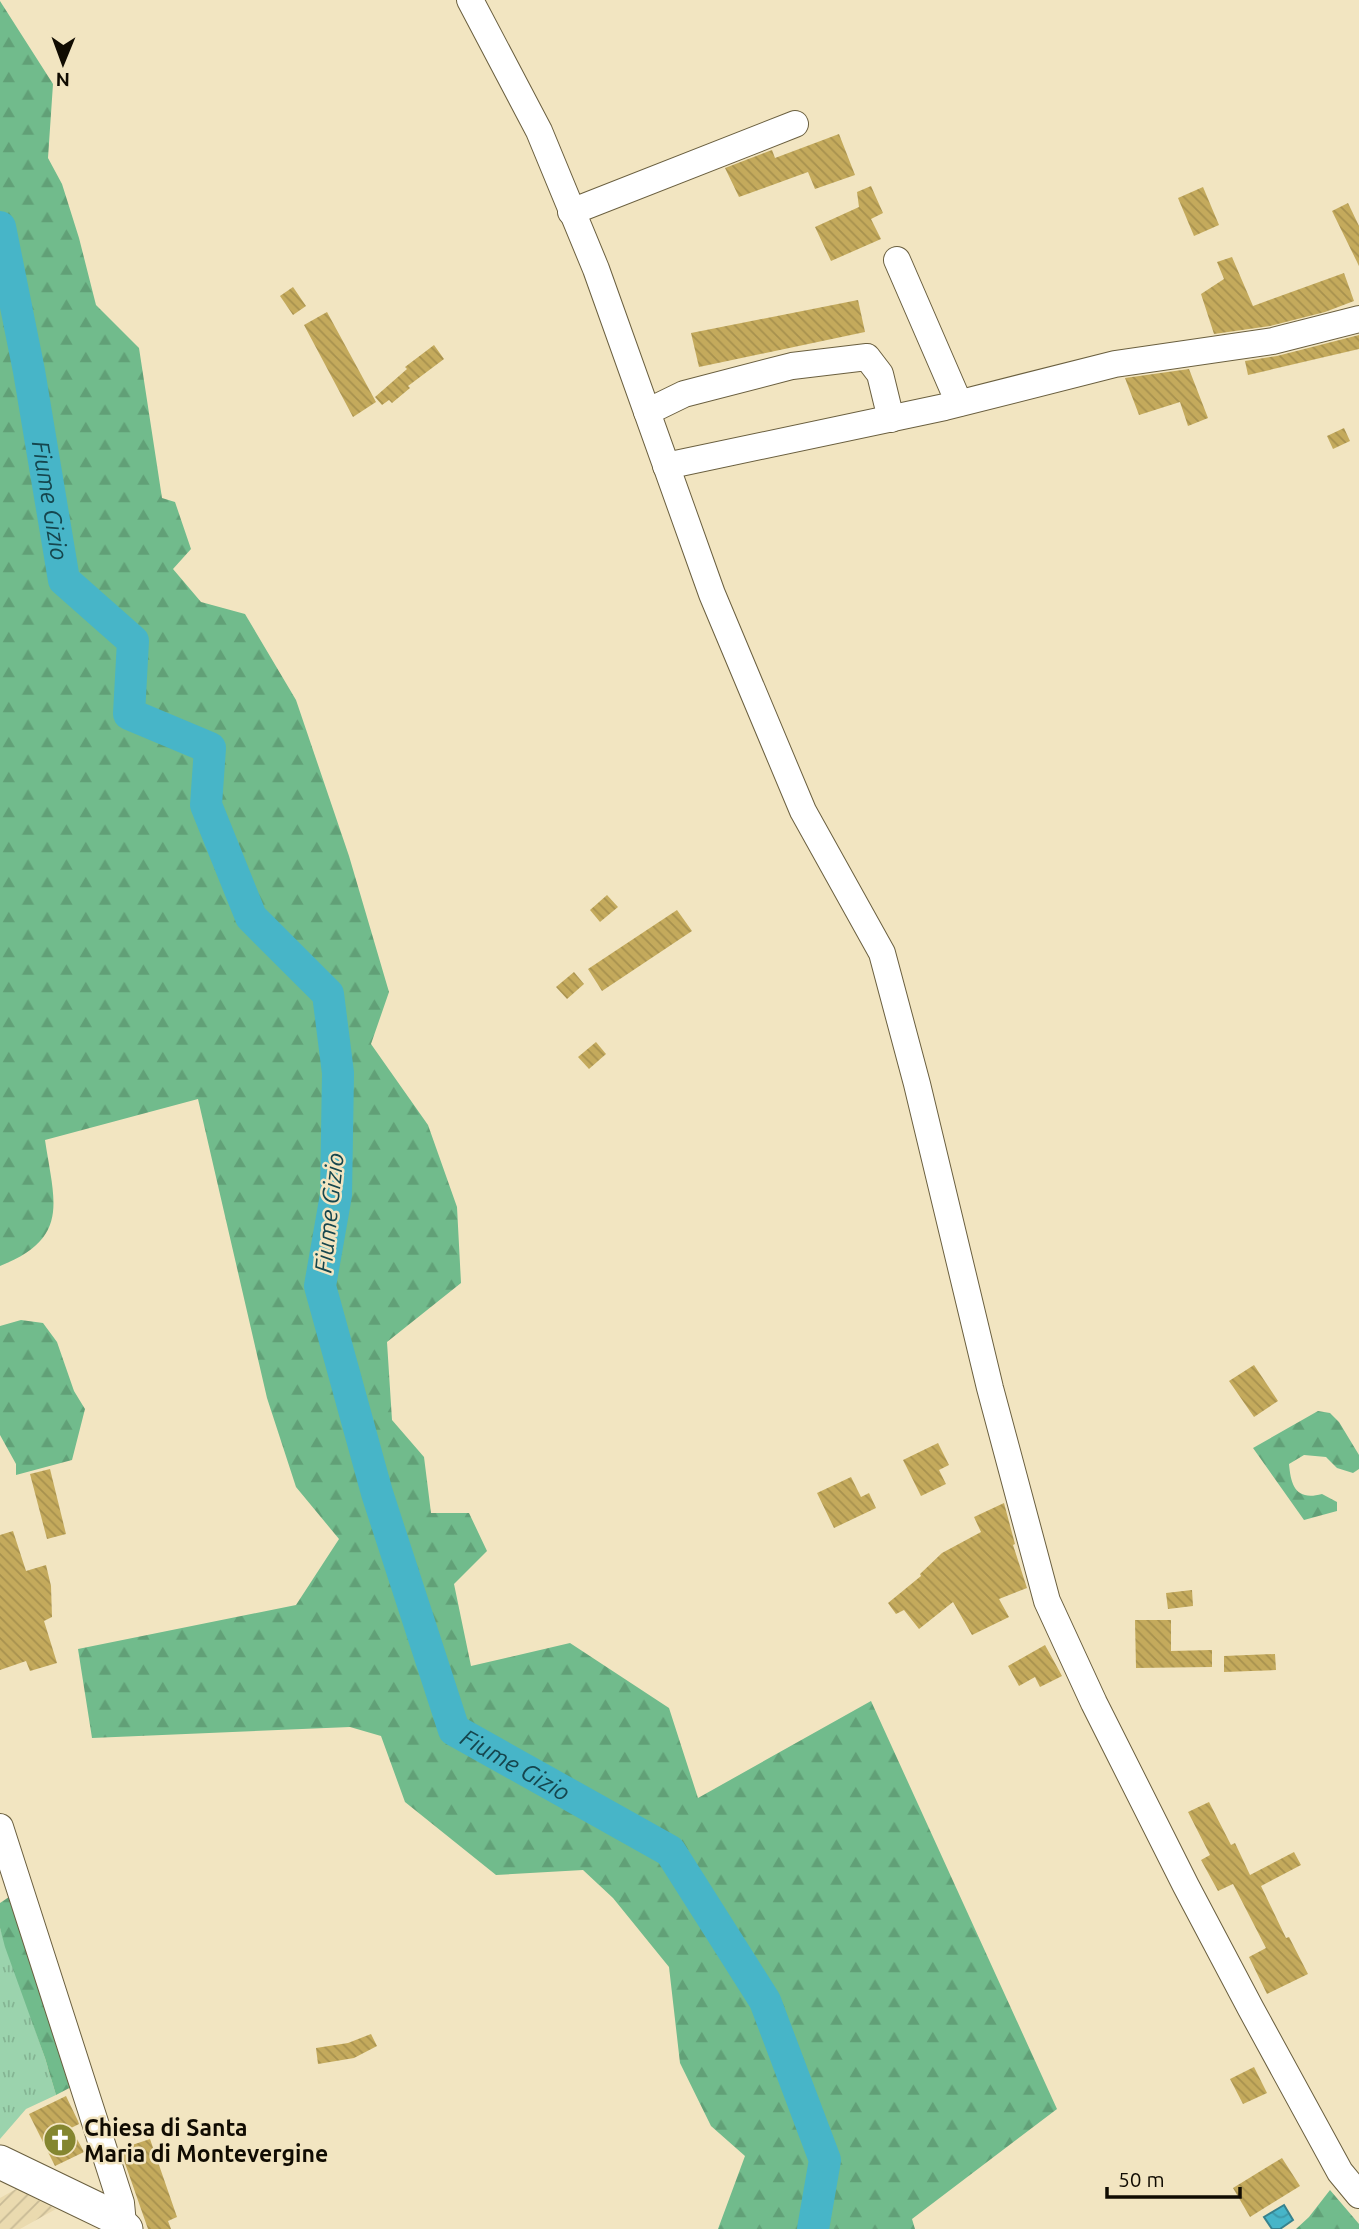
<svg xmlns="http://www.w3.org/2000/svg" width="1359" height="2229" font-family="Ubuntu,sans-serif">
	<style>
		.industrial { fill: url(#industrial-furrows) }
		.grass { fill: url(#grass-tufts) }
		.forest { fill: url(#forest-firs) }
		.water { fill: url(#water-waves); stroke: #37828d; stroke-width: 2 }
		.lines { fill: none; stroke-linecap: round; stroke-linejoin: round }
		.river { stroke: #47b5c8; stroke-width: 32 }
		.building { fill: url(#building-back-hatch) }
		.minor-casing { stroke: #6a5f3f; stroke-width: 28 }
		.major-casing { stroke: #6a5f3f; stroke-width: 35 }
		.minor { stroke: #fff; stroke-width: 26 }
		.major { stroke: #fff; stroke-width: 33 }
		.labels { text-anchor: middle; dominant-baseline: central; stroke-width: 5; stroke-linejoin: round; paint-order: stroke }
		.poi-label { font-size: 23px; font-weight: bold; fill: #110c02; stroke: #f2e5c1; text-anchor: start }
		.water-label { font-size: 24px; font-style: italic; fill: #15464e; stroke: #f2e5c1 }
	</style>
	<defs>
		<pattern id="industrial-furrows" width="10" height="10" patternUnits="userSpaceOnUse" patternTransform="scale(1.75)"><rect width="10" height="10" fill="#eadaaf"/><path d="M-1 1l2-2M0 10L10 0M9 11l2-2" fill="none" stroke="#c8ba95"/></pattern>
		<pattern id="grass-tufts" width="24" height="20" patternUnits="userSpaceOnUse" patternTransform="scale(1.75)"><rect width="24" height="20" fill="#9bd3ad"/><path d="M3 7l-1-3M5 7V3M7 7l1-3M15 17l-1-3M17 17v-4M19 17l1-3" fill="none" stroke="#84b493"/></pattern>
		<pattern id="forest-firs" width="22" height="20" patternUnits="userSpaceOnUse" patternTransform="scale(1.75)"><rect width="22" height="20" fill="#71bb8c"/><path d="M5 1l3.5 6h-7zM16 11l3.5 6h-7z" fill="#61a077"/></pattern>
		<pattern id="water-waves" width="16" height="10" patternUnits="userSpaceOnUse" patternTransform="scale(1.75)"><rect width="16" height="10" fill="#47b5c8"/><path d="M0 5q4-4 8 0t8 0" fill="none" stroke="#3d9aaa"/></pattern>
		<pattern id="building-back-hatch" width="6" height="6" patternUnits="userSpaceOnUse" patternTransform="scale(1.75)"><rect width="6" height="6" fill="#c4aa5c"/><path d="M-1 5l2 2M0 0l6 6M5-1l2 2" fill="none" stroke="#a7914e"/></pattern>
	</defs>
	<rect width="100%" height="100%" fill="#f2e5c1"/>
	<!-- industrial -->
	<path class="industrial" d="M16,2189L56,2209L20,2229H0V2198Z"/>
	<!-- grass -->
	<path class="grass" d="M0,1928L45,2058L56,2095L26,2109L0,2139Z"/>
	<!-- forest -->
	<g class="forest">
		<path d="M0,1L53,84L48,158L62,184L79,238L96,305L139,348L162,498L175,502L191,549L173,569L201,602L245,614L296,700L349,856L389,992L371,1044L428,1125L457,1207L461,1283L387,1342L392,1420L424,1457L431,1513H469L487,1551L454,1584L471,1666L570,1643L669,1708L698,1798L871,1701L1057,2109L912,2219L915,2229H718L745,2156L711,2126L680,2063L669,1967L613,1898L583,1870L496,1875L405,1802L381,1736L350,1727L92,1738L78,1649L296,1605L339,1539L296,1487L267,1398L198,1099L45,1140C54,1201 71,1238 0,1266Z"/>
		<path d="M21,1320L43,1323L57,1342L74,1391L85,1409L72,1460L16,1475V1464L0,1435V1326Z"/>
		<path d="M1318,1411L1330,1413L1339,1422L1359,1455V1469L1353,1473L1337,1468L1326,1457L1304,1455L1289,1464C1291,1486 1296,1501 1322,1494L1337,1502V1511L1304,1520L1253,1448Z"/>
		<path d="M12,1895L75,2085L56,2095L45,2058L5,1947L0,1928V1903Z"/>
		<path d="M1330,2190L1359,2224V2229H1296L1309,2217Z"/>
	</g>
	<!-- water -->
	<path class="water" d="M1284,2205L1293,2220L1280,2229H1272L1264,2217Z"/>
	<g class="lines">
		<!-- river -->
		<path class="river" id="s1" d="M0,227L29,371L64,580L133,641L129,714L210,748L206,805L251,917L328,994L338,1073L336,1195L320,1286L377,1493L454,1730L670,1851L765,2001L825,2160L813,2229"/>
	</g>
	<!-- building -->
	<g class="building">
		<path d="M839,134L855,175L815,189L808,172L739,197L725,168L772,150L775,158Z"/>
		<path d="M871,186L883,213L871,219L881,239L831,261L815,227L859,207L857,192Z"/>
		<path d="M1203,187L1219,225L1194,236L1178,198Z"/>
		<path d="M1348,203L1359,226V266L1332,211Z"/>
		<path d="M1232,257L1253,306L1344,273L1354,301L1325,312L1270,326L1214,334L1201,294L1224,279L1217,262Z"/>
		<path d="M293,287L306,306L293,315L280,296Z"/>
		<path d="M858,300L865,332L699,367L691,333Z"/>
		<path d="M327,312L376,402L353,417L304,325Z"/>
		<path d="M1359,335V349L1248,375L1245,361L1277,356Z"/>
		<path d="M434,345L444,359L408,386L410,388L392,403L389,400L382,405L375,397L407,369L405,367Z"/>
		<path d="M1189,369L1208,418L1188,426L1180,402L1139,415L1125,378Z"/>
		<path d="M1344,428L1350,441L1333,449L1327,436Z"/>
		<path d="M607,895L618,907L600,922L590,910Z"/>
		<path d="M677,910L692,931L602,991L588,969Z"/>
		<path d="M574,972L584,984L567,999L556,987Z"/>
		<path d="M596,1042L606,1054L589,1069L578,1057Z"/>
		<path d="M1254,1365L1278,1401L1254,1417L1229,1381Z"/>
		<path d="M938,1443L949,1465L939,1470L946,1484L921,1496L903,1460Z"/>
		<path d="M50,1469L66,1534L47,1539L30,1474Z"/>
		<path d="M851,1477L861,1497L869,1493L876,1508L834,1528L817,1493Z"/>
		<path d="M1004,1503L1015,1544L1013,1545L1027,1588L999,1599L1009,1617L972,1635L953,1602L919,1629L904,1610L896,1614L888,1603L921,1576L920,1574L942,1553L981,1532L974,1517Z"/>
		<path d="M13,1531L26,1571L46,1565L51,1586L52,1617L44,1621L57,1663L30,1671L26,1661L0,1670V1535Z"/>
		<path d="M1192,1590L1193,1606L1168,1609L1166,1593Z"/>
		<path d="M1135,1620H1171V1651L1212,1650V1667L1136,1668Z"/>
		<path d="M1045,1645L1062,1676L1040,1687L1035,1677L1019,1686L1008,1666Z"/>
		<path d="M1275,1654L1276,1670L1224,1672V1656Z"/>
		<path d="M1209,1802L1231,1845L1235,1843L1250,1875L1294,1852L1301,1865L1261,1886L1286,1938L1289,1937L1308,1974L1267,1994L1249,1957L1266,1948L1233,1884L1218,1891L1201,1860L1210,1855L1188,1812Z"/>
		<path d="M371,2034L377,2046L354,2058L318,2064L316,2048L348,2043Z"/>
		<path d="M1254,2067L1267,2093L1243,2104L1230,2079Z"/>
		<path d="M66,2096L78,2121L79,2124L71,2128L84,2152L55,2166L29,2114Z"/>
		<path d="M150,2139L177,2217L168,2221L171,2229H148L120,2149Z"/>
		<path d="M1282,2158L1300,2186L1250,2217L1233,2188Z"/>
	</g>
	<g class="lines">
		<defs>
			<g id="minor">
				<path d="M470,0L539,131L596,269L712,594L803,811L882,953L917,1084L990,1388L1047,1601L1094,1703L1186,1886L1251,2009L1340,2172L1359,2195"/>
				<path d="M571,212L795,124"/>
				<path d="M897,260L959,403"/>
				<path d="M647,412L684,394L792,366L867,357L880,374L891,419"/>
				<path d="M666,466L945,407L1115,364L1273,341L1359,319"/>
				<path d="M0,1827L121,2203L123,2224"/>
			</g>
			<path id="major" d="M0,2162L110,2215L126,2229"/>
		</defs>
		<!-- minor casing -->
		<use href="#minor" class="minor-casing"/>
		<!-- major casing -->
		<use href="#major" class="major-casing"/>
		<!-- minor -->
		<use href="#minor" class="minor"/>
		<!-- major -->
		<use href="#major" class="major"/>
	</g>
	<!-- icons -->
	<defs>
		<symbol id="church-disc" viewBox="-11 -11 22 22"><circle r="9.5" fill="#848630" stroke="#f2e5c1"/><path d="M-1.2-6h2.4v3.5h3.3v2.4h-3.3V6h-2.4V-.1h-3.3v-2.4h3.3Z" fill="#fff"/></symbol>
	</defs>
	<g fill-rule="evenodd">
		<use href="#church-disc" x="41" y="2121" width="38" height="38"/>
	</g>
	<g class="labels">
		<!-- poi labels -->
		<g class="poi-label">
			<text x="84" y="2127">Chiesa di Santa<tspan x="84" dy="26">Maria di Montevergine</tspan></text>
		</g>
		<!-- water labels -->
		<g class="water-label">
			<text stroke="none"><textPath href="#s1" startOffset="278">Fiume Gizio</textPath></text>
			<text transform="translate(329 1213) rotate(-84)">Fiume Gizio</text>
			<text stroke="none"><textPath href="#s1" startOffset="1727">Fiume Gizio</textPath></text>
		</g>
	</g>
	<!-- north arrow -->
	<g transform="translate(63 63) rotate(181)" stroke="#f2e5c1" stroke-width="5" paint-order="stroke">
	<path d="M0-5L12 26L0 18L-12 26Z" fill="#110c02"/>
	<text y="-10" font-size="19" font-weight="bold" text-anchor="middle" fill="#110c02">N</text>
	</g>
	<!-- scale -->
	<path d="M1107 2187v10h133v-10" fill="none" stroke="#110c02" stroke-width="3.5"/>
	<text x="1118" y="2187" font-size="21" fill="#110c02" stroke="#f2e5c1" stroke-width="5" paint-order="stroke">50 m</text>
</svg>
